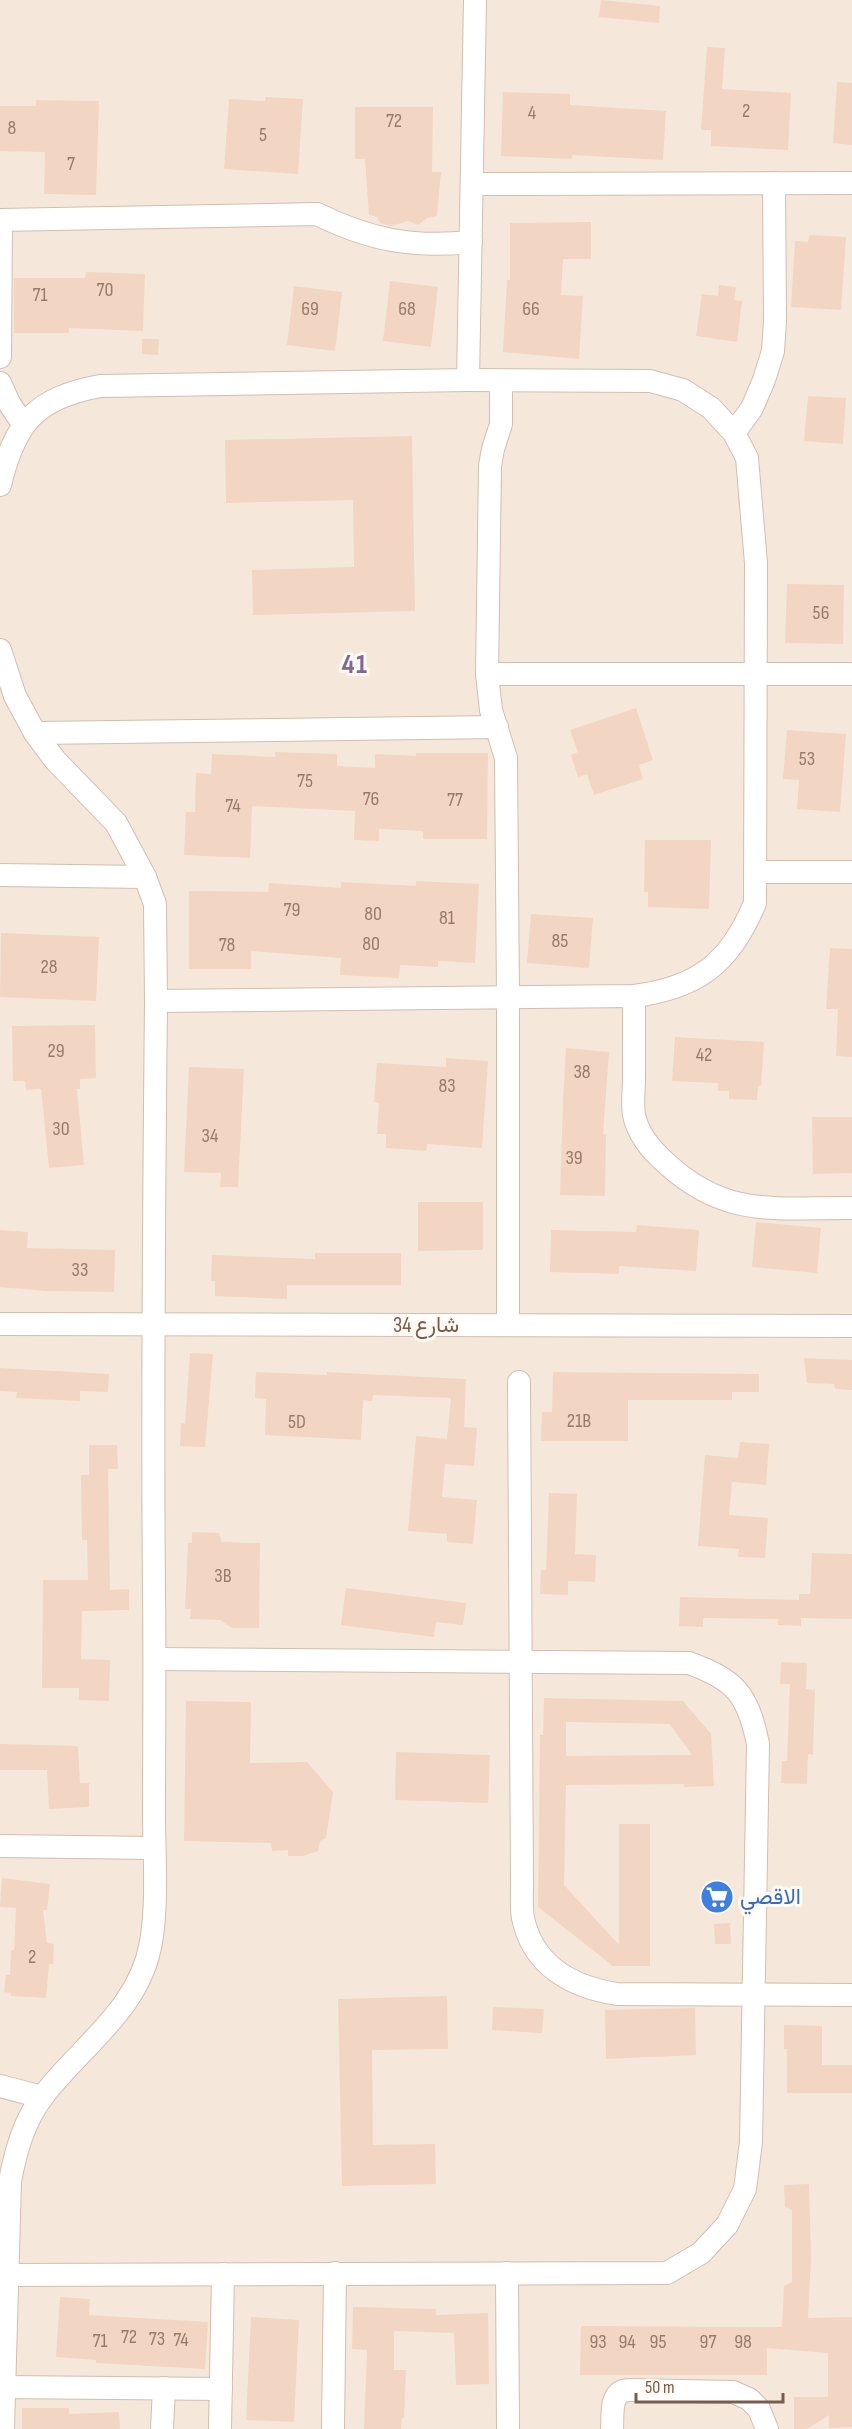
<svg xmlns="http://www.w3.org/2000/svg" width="852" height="2429" font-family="'Sofia Sans Condensed',Vazirmatn,sans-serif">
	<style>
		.residential { fill: #f5e8da }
		.building { fill: #f3d5c3; fill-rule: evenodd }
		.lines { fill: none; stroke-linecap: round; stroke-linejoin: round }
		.street-casing { stroke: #d1beb0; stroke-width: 24 }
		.street { stroke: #fff; stroke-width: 22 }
		.labels { text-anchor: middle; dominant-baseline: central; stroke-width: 6; stroke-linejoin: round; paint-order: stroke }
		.number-label { font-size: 20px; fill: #987a6a }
		.street-label { font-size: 22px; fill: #7a5c4d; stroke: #fffaf3 }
		.shop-label { font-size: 22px; fill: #366cbe; stroke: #fffaf3; text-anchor: start }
		.district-label { font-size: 28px; font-weight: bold; letter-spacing: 1.5px; fill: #846695; stroke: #fffaf3 }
	</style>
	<rect width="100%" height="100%" fill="#fdf6ec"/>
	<!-- residential -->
	<rect class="residential" x="0" y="0" width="852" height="2429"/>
	<!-- building -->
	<g class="building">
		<path d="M601,0L660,6L659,23L599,17Z"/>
		<path d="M707,47L725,48L722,89L791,93L788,150L711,146V130H701Z"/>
		<path d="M837,82L852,83V145L833,143Z"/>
		<path d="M503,92L570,94V105L666,111L663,160L572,155V159L501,156Z"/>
		<path d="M265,97L303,99L298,174L224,169L229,99L265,101Z"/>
		<path d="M36,100L99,101L96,195L44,194L45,152L0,151V106H36Z"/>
		<path d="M355,107H433L432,172H441L437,216L427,218L418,225L408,221L391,226L380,223L377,217L369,215L365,159H355Z"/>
		<path d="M591,222V259H563L561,295L583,296L579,359L503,352L507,280H510V223Z"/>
		<path d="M809,235L846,237L841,310L791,307L795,241L808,242Z"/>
		<path d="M86,272L145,274L143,331L69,328V333H14V278H85Z"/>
		<path d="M390,281L438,287L431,347L383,341Z"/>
		<path d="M719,285L736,287L734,300L742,301L737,342L696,336L702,294L718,296Z"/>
		<path d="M294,286L342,292L335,351L287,345Z"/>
		<path d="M142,339H159L158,355L142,354Z"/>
		<path d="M808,396L846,398L843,444L804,441Z"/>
		<path d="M412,436L415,611L253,615L252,570L354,567L353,500L226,503L225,440Z"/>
		<path d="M787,584L844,585L843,644L785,643Z"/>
		<path d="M636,708L653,760L639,765L643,779L594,795L587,774L578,777L571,755L578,752L570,730Z"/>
		<path d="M787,730L846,734L840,812L797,809L799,780L783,779Z"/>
		<path d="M275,752L337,754V766L375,768V754L416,756V753H488L487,839H423V831L379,829V841L354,840L355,811L252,806L250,858L184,855L186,812H195L196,773L211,774L212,754L275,757Z"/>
		<path d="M645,840H711L709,909L648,907V892H644Z"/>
		<path d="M416,881L479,884L475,963L438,961V967L400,965L399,978L340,975L341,958L251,951V969H189V891L268,892L269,883L341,888V882L416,886Z"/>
		<path d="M531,914L593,918L589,968L527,963Z"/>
		<path d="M1,933L99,937L96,1001L0,997Z"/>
		<path d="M830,948L852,949V1057L836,1056L838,1009H826Z"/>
		<path d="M95,1025L96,1078L80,1079V1089H77L84,1165L49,1168L41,1089L26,1090L25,1081H13L12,1026Z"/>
		<path d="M675,1037L764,1042L761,1086H758L757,1100L729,1099V1091H718V1083L672,1081Z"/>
		<path d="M566,1048L609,1052L603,1134H606L605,1196L560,1195L563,1101Z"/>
		<path d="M446,1058L488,1061L482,1148L427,1144L426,1151L386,1148V1134H377L379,1103L374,1102L377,1063L446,1067Z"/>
		<path d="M189,1067L244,1069L238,1187H220L221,1173L184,1172Z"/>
		<path d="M812,1117H852V1173L813,1174Z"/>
		<path d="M418,1202H483V1250L418,1251Z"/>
		<path d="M756,1222L821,1228L817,1273L752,1267Z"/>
		<path d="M637,1225L699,1230L696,1271L619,1266V1274L550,1272L551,1230L636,1232Z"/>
		<path d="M0,1230L28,1232L27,1248L115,1250L114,1292L46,1291L0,1287Z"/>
		<path d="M315,1253H401V1285H287V1299L215,1296V1281H211L212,1255L315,1259Z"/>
		<path d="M190,1353L213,1354L205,1447L180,1446L181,1423L185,1424Z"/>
		<path d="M804,1358L852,1360V1390L835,1389L834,1384L807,1383Z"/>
		<path d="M0,1368L109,1374L108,1392L80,1391V1401L16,1398L17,1392L0,1391Z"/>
		<path d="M256,1372L327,1375V1372L466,1379L464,1427L477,1428L474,1466L445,1464L442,1497L477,1500L473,1544L447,1542V1534L408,1531L416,1436L447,1439L451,1398L373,1395L372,1401L363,1400L361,1440L265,1435L266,1399L255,1398Z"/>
		<path d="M553,1372L759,1374V1392H732V1400H628V1441H541L542,1412H552Z"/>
		<path d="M740,1442L769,1444L766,1485L732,1482L729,1515L768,1518L765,1558L738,1557L739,1549L698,1546L705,1455L738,1458Z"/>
		<path d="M89,1445H117L118,1469H108L110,1590L129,1589V1610L82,1611L81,1659L110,1660L109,1701L79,1700V1688H42L43,1580H88L87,1540H82L81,1475H89Z"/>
		<path d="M549,1493L577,1494L575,1554L596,1555L595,1582L568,1581V1595L540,1594L541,1570H546Z"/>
		<path d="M192,1532L219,1533L222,1542L260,1543L259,1628H232L220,1620L190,1619L191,1609H185L188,1543H192Z"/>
		<path d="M812,1553L852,1554V1619L801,1618V1626L778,1625V1619L703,1618V1627L679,1626L680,1597L799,1600V1594H810Z"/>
		<path d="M346,1588L466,1603L463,1625L436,1622L434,1637L341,1625Z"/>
		<path d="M781,1662L807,1663L806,1689L815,1690L813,1755L808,1754L807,1784L781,1783L782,1761H787L790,1684H780Z"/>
		<path d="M544,1698L683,1701L711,1734L714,1786L684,1787V1784L566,1785L564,1885L619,1945V1824H650V1966H613L538,1907L540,1735H543ZM566,1722L670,1724L692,1755L566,1756Z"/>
		<path d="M186,1701L251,1702L250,1763L307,1762L333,1792L326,1838L320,1841L318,1851L303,1856H288V1850L272,1851L271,1843L184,1841Z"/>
		<path d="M0,1744L78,1746L80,1783H89V1807L49,1809L47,1770H0Z"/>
		<path d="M396,1752L490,1755L488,1803L395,1800Z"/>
		<path d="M2,1878L50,1884L47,1910H43L47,1943L54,1944L53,1964H49L46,1998L11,1996V1993L4,1992L6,1975H10L11,1950H14L16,1908L0,1907Z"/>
		<path d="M730,1923L731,1944H715L714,1924Z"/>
		<path d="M447,1996L448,2049L372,2050L373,2145L435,2144L436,2184L342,2186L338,1999Z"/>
		<path d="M493,2007L544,2009L542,2033L492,2030Z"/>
		<path d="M695,2008L696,2055L606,2059L605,2010Z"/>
		<path d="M784,2025L822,2026V2065H852V2093H787V2049H784Z"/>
		<path d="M809,2184L811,2259L808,2318L852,2317V2427L829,2428V2415L807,2429H794V2397H828V2353L767,2348V2375H580L581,2326L782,2327L784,2286L792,2282V2210L785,2207L784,2185Z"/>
		<path d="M60,2297L90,2299L89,2315L208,2322L205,2369L96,2363V2360L56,2357Z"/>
		<path d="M353,2307L436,2309V2315L488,2313L489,2384L456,2385L454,2333L394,2331V2370H406L404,2418H402L401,2429H364L367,2350L352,2349Z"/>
		<path d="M251,2317L299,2320L294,2422L246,2420Z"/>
		<path d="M22,2408H69V2414L119,2412L120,2429H22Z"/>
	</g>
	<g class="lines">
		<defs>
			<g id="street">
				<path d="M472,184L852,183"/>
				<path d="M0,220L317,214C370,240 412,248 471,242"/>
				<path d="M0,357L1,220"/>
				<path d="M468,380L475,0"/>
				<path d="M501,381V424L493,449L490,466L487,674L491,710L506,758L508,997V1325"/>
				<path d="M0,383L9,403L23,424"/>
				<path d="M734,433L752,408L764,380L773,351L775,321L774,183"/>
				<path d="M0,485C15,422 36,398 100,386L468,380L650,381L683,390L711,408L734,433L747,458L756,563L755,903C730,963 698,988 634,996L156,1001L155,904L145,877L116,823L55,760L35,733L15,696L0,650"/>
				<path d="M487,674H852"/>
				<path d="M35,733L497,727"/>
				<path d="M756,872H852"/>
				<path d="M0,875L145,877"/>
				<path d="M634,996C634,1023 634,1051 634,1079C634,1090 632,1104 634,1115C638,1135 652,1151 667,1164C727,1219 777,1207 852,1208"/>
				<path d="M0,1324L852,1326"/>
				<path d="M519,1382L522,1886C522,1896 521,1908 523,1918C533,1966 572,1987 617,1994L852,1995"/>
				<path d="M0,1846L154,1848"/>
				<path d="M0,2086L42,2097"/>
				<path d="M507,2273L508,2429"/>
				<path d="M7,2275L667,2273L701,2253L727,2225L745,2189L751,2142L758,1744C748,1695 736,1680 689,1663L155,1659"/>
				<path d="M4,2387L221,2389"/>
				<path d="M3,2429L10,2181C16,2150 24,2121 43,2096C82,2045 140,2009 151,1942C158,1901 154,1855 154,1813C154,1739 155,1666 154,1592C152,1395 154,1198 156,1001"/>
				<path d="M162,2429L164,2388"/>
				<path d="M220,2429L223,2274"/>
				<path d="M333,2429L335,2273"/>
				<path d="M612,2429C613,2414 609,2390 630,2390L733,2392L749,2399L759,2409L767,2429"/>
			</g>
		</defs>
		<!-- street casing -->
		<use href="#street" class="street-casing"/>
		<!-- street -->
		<use href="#street" class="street"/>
	</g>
	<!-- icons -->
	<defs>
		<symbol id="supermarket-disc" viewBox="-11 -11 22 22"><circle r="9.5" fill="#3f7fe0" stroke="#fffaf3"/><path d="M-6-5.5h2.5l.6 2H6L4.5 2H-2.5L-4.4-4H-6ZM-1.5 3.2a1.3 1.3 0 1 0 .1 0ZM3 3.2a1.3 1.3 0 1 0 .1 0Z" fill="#fff"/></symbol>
	</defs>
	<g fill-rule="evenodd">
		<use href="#supermarket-disc" x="698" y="1878" width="38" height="38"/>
	</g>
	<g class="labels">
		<!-- number labels -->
		<g class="number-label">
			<text x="746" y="111">2</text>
			<text x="532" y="113">4</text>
			<text x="394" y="121">72</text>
			<text x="12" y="128">8</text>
			<text x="263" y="135">5</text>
			<text x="71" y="164">7</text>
			<text x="105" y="290">70</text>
			<text x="40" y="295">71</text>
			<text x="310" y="309">69</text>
			<text x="407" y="309">68</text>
			<text x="531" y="309">66</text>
			<text x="821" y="613">56</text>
			<text x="807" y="759">53</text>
			<text x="305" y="781">75</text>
			<text x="371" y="799">76</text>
			<text x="455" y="800">77</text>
			<text x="233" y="806">74</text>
			<text x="292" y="910">79</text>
			<text x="373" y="914">80</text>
			<text x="447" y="918">81</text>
			<text x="560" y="941">85</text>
			<text x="371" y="944">80</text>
			<text x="227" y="945">78</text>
			<text x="49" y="967">28</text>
			<text x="56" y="1051">29</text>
			<text x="704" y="1055">42</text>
			<text x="582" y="1072">38</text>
			<text x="447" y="1086">83</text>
			<text x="61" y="1129">30</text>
			<text x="210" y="1136">34</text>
			<text x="574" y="1158">39</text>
			<text x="80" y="1270">33</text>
			<text x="579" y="1421">21B</text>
			<text x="297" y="1422">5D</text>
			<text x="223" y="1576">3B</text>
			<text x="32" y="1957">2</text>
			<text x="129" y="2337">72</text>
			<text x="157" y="2339">73</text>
			<text x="181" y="2340">74</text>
			<text x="100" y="2341">71</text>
			<text x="598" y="2342">93</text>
			<text x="627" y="2342">94</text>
			<text x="658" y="2342">95</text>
			<text x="708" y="2342">97</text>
			<text x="743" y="2342">98</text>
		</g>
		<!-- street labels -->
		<g class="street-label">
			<text x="426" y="1325">شارع 34</text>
		</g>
		<!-- shop labels -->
		<g class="shop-label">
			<text x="740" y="1897">الاقصي</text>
		</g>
		<!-- district labels -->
		<g class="district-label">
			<text x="355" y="664">41</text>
		</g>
	</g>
	<!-- scale -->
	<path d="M636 2393v9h147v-9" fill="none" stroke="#7a5c4d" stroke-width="3"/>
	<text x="645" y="2393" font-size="18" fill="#7a5c4d" stroke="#fffaf3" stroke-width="4.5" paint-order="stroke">50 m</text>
</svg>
